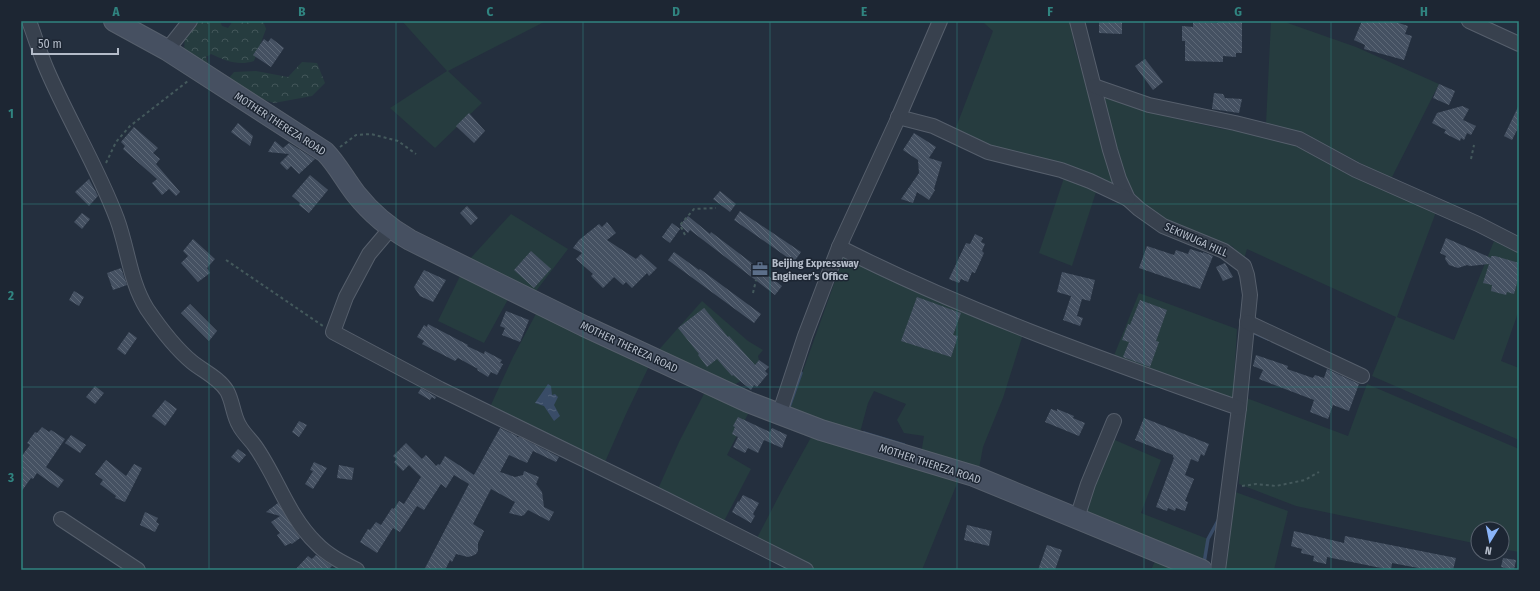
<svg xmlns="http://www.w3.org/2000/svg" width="1540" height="591" font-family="'Fira Sans Condensed',sans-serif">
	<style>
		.grass { fill: #263c3f }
		.forest { fill: url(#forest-crowns) }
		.water { fill: url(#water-ripples) }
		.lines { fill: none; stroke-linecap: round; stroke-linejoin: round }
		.stream { stroke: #394c67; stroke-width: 3.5 }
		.building { fill: url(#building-back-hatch) }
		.street-casing { stroke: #565f6c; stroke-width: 16 }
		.secondary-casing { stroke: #565f6c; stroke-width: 22 }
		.path { stroke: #44595c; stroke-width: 2; stroke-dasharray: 3 3; stroke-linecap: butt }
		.street { stroke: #38414e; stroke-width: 14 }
		.secondary { stroke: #465061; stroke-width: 20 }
		.grid { fill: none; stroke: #308480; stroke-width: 1; stroke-opacity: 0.55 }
		.labels { text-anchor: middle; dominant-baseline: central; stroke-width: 3; stroke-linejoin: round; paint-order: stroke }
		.street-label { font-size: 11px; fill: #b4bcc9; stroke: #1d2633 }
		.poi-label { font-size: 11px; font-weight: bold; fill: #b4bcc9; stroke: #1d2633; text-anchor: start }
		.neatline { fill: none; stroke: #308480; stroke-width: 1.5 }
		.grid-label { font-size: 13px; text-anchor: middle; font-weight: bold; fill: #308480 }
	</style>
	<defs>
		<pattern id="forest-crowns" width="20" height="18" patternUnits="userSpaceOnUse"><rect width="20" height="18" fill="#263c3f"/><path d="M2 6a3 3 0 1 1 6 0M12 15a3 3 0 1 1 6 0" fill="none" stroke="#435659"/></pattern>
		<pattern id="water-ripples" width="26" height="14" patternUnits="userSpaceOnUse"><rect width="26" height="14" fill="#394c67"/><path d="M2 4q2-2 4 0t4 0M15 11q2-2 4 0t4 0" fill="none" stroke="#53647b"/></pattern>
		<pattern id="building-back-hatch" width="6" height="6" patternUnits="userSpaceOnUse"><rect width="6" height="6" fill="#455162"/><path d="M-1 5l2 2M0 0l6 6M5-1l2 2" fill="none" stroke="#5d6877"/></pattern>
	</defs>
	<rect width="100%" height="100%" fill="#242f3e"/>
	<!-- grass -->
	<g class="grass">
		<path d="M402,21H546L448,71L482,103L435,148L390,108L447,71Z"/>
		<path d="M968,21H1071L1074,45L1118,190L993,147L955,130L993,31L984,23Z"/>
		<path d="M1271,21H1282L1356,47L1439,84L1391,179L1300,132L1266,124Z"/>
		<path d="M1103,92L1165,116L1222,129L1258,133L1291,139L1436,212L1397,317L1454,340L1494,241L1519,253V310L1501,361L1519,368V440L1372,376L1396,317L1247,249L1244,259L1232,246L1219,243L1174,226L1146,210L1127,183L1099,99Z"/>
		<path d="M1064,178L1097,189L1072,266L1039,253Z"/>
		<path d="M511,214L568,249L533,295L467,262Z"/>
		<path d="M845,253L1024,331L1003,398L983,447L978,474L921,454L924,436L904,433L897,420L906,404L874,391L868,403L859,436L789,410Z"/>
		<path d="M460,276L511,294L484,343L438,321Z"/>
		<path d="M1139,293L1237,329L1233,397L1230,401L1113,358Z"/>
		<path d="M702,301L748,341L763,350L758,356L759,360L744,379L734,385L656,353Z"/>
		<path d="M539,308L652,360L626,414L605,462L490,407L513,357Z"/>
		<path d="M1367,384L1519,449V552L1502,549V529H1478V544L1296,506L1239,484L1241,396L1348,436Z"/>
		<path d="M707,388L750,410L727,455L751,469L723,523L658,489L679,442Z"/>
		<path d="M814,432L958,481L922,570H816L756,540L784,486Z"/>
		<path d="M1108,437L1161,460L1141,513L1208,539L1202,562L1074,514Z"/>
		<path d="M1230,490L1288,511L1274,570H1219Z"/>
		<path d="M1156,559L1183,570H1151Z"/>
	</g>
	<!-- forest -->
	<g class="forest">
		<path d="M200,21H220L222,26L228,28L233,21H263L266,29L254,61C238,66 226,61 211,54L206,57L212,76L184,54L185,31Z"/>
		<path d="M302,62L317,63L325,83L312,96L274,103L244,93L229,78L234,72L256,71L288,77Z"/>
	</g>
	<!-- water -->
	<path class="water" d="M548,384L551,386L552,395L555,394L558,397L554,405L560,416L554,421L544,406L535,403Z"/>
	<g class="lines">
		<!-- stream -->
		<g class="stream">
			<path d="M1250,331L1268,339"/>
			<path d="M790,411L788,410L801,373"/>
			<path d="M864,433L904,445"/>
			<path d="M1204,563L1208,539L1220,517"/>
		</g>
	</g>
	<!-- building -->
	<g class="building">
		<path d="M1099,21H1122V34L1099,33Z"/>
		<path d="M1218,21H1242V53H1236V57L1223,56V62L1185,61V41H1182V26L1193,27V22L1218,23Z"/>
		<path d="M1362,21H1392L1408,26L1405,34L1412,36L1404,60L1364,49L1365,45L1354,40Z"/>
		<path d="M271,38L284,48L271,67L253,55L264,39L268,42Z"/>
		<path d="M1145,59L1163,82L1153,90L1135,66Z"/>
		<path d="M1439,84L1455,91L1449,105L1433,98Z"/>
		<path d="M1214,93L1223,94L1225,98L1242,99L1239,113L1212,109Z"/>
		<path d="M1519,105V126L1512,140L1504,136Z"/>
		<path d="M1462,106L1469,109L1463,120L1476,126L1471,135L1467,133L1464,140L1461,138L1460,141L1444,133L1446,130L1432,123L1437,113Z"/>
		<path d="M469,113L485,131L474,143L456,126Z"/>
		<path d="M238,123L253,136L250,146L231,132Z"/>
		<path d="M134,127L158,148L153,153L160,159L156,164L180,192L176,196L169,189L162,195L152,183L157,179L123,149L125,146L121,142Z"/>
		<path d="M914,133L936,147L929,158L942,162L934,189L935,190L929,200L917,192L913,203L901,199L919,173L918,160L903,150Z"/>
		<path d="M275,141L283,148L289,143L315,159L299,174L291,166L287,170L280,163L289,154L268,152Z"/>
		<path d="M310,175L328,190L309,213L299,205L300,203L292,196Z"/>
		<path d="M89,179L98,196L89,206L75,192Z"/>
		<path d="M720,191L736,204L730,212L713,199Z"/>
		<path d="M467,206L478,218L471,225L460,213Z"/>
		<path d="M740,211L801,252L794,262L734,220Z"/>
		<path d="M82,213L90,219L82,229L74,222Z"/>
		<path d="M688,216L710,234L711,232L782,286L775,295L690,230L688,233L680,225Z"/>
		<path d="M607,222L616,233L607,240L636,259L641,254L657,268L649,276L647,273L632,288L626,282L623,285L614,277L603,288L591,276L593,274L576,259L582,253L573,248L579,240L599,224L602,227Z"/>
		<path d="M672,223L680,229L670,243L662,237Z"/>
		<path d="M975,234L983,238L981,242L985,244L982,251L984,253L975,273L972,272L968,282L961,279L959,283L949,279L966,243L970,244Z"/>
		<path d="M1446,238L1491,258V256H1495L1519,263V276L1514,294L1507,292L1506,295L1491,291L1492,285L1483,283L1489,264L1470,266L1467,265L1458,268L1449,265L1445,259L1446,256L1440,253Z"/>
		<path d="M193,239L215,259L207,268L210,273L198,282L181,263L188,256L183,251Z"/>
		<path d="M1147,246L1174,255L1176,250L1188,254L1190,249L1203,253V252L1213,256L1200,289L1139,268Z"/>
		<path d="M531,251L551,269L534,288L514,270Z"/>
		<path d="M674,252L699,270L700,269L761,314L754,323L668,260Z"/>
		<path d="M1225,263L1233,277L1223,281L1216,267Z"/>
		<path d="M121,268L127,285L113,290L107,273Z"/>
		<path d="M424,270L446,280L433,302L420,296L414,287Z"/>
		<path d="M1062,272L1095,280L1090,301L1082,299L1077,316L1083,318L1080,326L1063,320L1071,296L1057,292Z"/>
		<path d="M74,291L84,297L79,306L69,300Z"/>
		<path d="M917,297L961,313L953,335L958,336L951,357L901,341Z"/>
		<path d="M1140,300L1167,310L1156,341L1159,342L1150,367L1123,357L1129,342L1122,340L1128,324L1130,325Z"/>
		<path d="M190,304L217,331L209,341L181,313Z"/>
		<path d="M704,308L728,337L729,336L755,365L759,360L769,367L765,371L768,374L757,387L754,385L751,390L733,375L732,376L717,359L707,367L698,355L699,354L678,328Z"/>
		<path d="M506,311L529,320L520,342L502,335L505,328L500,326Z"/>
		<path d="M428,324L468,345L467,346L484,354L485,351L502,360L500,363L503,364L497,375L491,372L488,377L477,370L478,369L458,358L455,361L422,344L424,341L417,337L424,325L427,327Z"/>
		<path d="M129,332L137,338L125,355L117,349Z"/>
		<path d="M1256,355L1288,366L1287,369L1313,378L1315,375L1324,378L1327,369L1359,384L1349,411L1333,405L1328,419L1310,412L1314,400L1259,379L1263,370L1253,366Z"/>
		<path d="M95,386L104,393L95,404L86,397Z"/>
		<path d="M421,388L436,397L435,399L432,397L430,400L418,393Z"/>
		<path d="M165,400L177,409L165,426L152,416Z"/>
		<path d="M1051,409L1057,411V409L1074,416L1073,418L1085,423L1079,436L1045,422Z"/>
		<path d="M738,417L770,432L772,428L787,435L782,448L764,440L758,453L748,448L745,453L733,447L738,437L732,434L735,427L733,426Z"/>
		<path d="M1144,418L1209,444L1204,456L1201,454L1198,462L1191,459L1185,475L1194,479L1185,501L1188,502L1185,511L1176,508L1175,511L1168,508L1167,511L1156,507L1174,458L1173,457V455L1135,440Z"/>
		<path d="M299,421L307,425L299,437L292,432Z"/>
		<path d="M42,427L49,432L51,430L65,439L46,467L64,480L58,488L37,473L33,479L31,478L21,492V457L30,445L27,443L35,432L37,433Z"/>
		<path d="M500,428L517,436V437H520L559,457L556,462L533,451L527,463L509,455L500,472L515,477L523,475L524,471L539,477L536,484L542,492L544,507L554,512L549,521L528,510L524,515L521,516L509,513L515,502L491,489L473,524L484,531L478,543V551L476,554L472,556L468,557L456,554L452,562L450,560L445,570H424L469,484L454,475L446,488L441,484L424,510L417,506L400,532L393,528L377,553L360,542L368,529L370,530L376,522L381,525L392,508L394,509L399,501L404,504L421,477L409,465L403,471L394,462L397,459L393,456L406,443L422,459L426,455L436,466L438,464L440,465L445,456L474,475Z"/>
		<path d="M71,435L86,445L80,453L65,443Z"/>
		<path d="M238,449L246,455L239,463L231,457Z"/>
		<path d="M106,460L126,476L134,464L142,468L125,502L115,498L116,496L100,484L103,480L95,474Z"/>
		<path d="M314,462L327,468L313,489L305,484L313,471L310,470Z"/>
		<path d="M339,465L354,468L352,480L337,478Z"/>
		<path d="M743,495L759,503L753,514L755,516L751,523L732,512L738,501L739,502Z"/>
		<path d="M278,503L300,538L292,544L291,543L285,546L277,535L280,533L271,522L280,516L266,512Z"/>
		<path d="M145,512L158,518L156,522L159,524L155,532L140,525Z"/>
		<path d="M967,525L992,531L989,546L964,540Z"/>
		<path d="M1294,531L1344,543L1345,536L1456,558L1453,570H1429L1392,563L1391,570L1327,557L1326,564L1313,561L1314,556L1301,553L1302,549L1291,546Z"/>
		<path d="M1047,545L1062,550L1055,570H1038Z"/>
		<path d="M316,555L332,566L330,568L333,570H295L308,556L312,559Z"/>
		<path d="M1503,558L1516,560L1514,570L1501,567Z"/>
	</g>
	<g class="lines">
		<defs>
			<g id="street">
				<path d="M29,21C35,37 40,54 47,70C69,121 98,168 117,219C128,249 130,282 147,309C160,328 175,348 192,362C203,371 219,378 227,391C233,402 233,415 239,425C243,433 250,439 255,446C277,477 288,516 316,543C327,555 343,563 357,570"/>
				<path d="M1077,21L1110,150L1119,179L1128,199L1139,209L1163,226L1224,251L1244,266L1247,275L1250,295L1239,408L1218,570"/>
				<path d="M1469,21L1519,44"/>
				<path d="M167,50L190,21"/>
				<path d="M1094,86L1149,105L1235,123L1299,139L1356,170L1478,224L1519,245"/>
				<path d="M898,117L933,126L988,152L1061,170L1090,181L1128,199"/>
				<path d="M391,228L369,254L346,297L333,332L440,389L665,499L806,570"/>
				<path d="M839,247C967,312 1104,360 1239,408"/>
				<path d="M1247,322L1362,376"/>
				<path d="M779,415L805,336L839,247L896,123L940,21"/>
				<path d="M1077,518L1088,484L1114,421"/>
				<path d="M61,519L138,570"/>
			</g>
			<path id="secondary" d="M114,21L167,50L325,152C337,164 345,180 356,194C371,213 389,228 410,240L584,326L748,402L821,430L974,476L1202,570"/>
		</defs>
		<!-- street casing -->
		<use href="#street" class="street-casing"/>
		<!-- secondary casing -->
		<use href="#secondary" class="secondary-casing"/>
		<!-- path -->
		<g class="path">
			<path d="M340,147L356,135L371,134L398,141L416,154"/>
			<path d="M1471,159L1474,145"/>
			<path d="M106,163L116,142L130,126L188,81"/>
			<path d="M685,235L680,225L694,209L716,208"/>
			<path d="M226,260L323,326"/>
			<path d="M753,293L756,280"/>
			<path d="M1242,486L1256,484L1276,486L1305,480L1319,472"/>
		</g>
		<!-- street -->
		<use href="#street" class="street"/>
		<!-- secondary -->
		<use href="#secondary" class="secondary"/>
	</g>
	<!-- grid -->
	<path class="grid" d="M209,21V570M396,21V570M583,21V570M770,21V570M957,21V570M1144,21V570M1331,21V570M21,204H1519M21,387H1519"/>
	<!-- icons -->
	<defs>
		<symbol id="office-bare" viewBox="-9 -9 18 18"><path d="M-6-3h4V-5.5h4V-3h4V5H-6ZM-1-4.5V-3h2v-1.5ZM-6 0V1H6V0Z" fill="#5c6f8a" stroke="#1d2633" stroke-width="2.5" paint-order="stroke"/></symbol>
	</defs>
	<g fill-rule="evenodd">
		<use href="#office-bare" x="749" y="258" width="22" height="22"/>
	</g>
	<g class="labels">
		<!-- street labels -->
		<g class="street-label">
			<text transform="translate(280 124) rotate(33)">MOTHER THEREZA ROAD</text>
			<text transform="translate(1196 240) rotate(24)">SEKIWUGA HILL</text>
			<text transform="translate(629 347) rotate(25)">MOTHER THEREZA ROAD</text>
			<text transform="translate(930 464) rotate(18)">MOTHER THEREZA ROAD</text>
		</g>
		<!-- poi labels -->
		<g class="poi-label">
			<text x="772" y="263">Beijing Expressway<tspan x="772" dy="13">Engineer's Office</tspan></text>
		</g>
	</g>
	<!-- border -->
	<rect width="1540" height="591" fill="none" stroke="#1d2633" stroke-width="44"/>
	<!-- north arrow -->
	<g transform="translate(1490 541) rotate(190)"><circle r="19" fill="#1d2633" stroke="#59626f"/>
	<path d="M0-3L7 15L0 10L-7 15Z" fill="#8ab4f8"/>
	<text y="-6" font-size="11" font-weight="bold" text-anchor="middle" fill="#b4bcc9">N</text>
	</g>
	<!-- scale -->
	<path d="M32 48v6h86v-6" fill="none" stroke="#b4bcc9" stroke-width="2"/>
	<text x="38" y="48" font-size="12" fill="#b4bcc9" stroke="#1d2633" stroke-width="3" paint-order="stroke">50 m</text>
	<rect x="22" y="22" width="1496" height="547" class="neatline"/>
	<g class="grid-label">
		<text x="116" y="16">A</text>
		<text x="302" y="16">B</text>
		<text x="490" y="16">C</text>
		<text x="676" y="16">D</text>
		<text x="864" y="16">E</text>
		<text x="1050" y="16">F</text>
		<text x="1238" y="16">G</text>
		<text x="1424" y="16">H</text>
		<text x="11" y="118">1</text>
		<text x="11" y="300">2</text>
		<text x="11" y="482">3</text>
	</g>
</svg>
